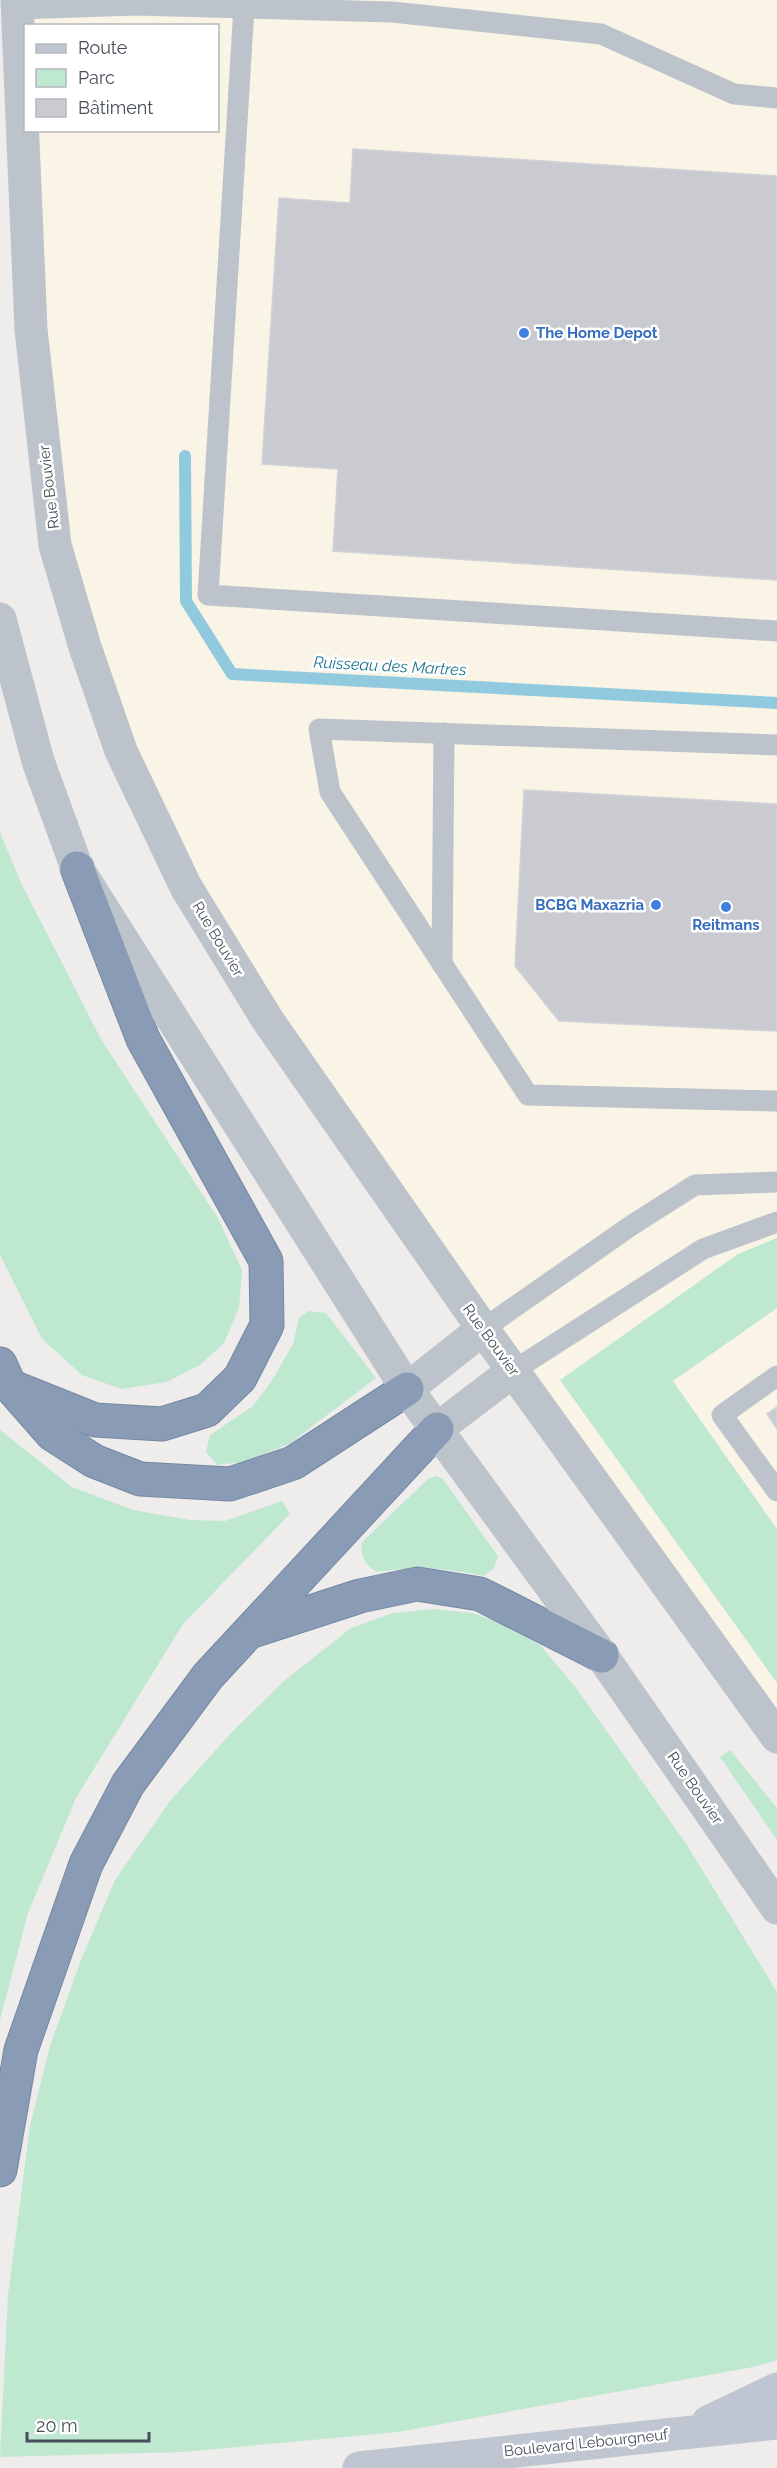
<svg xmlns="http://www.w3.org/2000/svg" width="777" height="2468" font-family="Raleway,sans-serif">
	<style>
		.commercial { fill: #f9f4e6; fill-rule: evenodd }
		.green { fill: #bfe8d1 }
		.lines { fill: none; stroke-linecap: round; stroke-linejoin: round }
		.stream { stroke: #91cadf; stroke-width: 12 }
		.building { fill: #cacbd0; stroke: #d1d2d7; stroke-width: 1.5 }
		.motorway-casing { stroke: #7587a1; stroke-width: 35 }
		.service { stroke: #bcc3ca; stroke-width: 21 }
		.tertiary { stroke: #bcc3ca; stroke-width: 33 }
		.secondary { stroke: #bfc6d1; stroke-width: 33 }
		.motorway { stroke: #8a9cb5; stroke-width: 33 }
		.shop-dot { fill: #3f7fe0; stroke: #fff; stroke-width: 2 }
		.labels { text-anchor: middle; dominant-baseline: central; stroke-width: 5; stroke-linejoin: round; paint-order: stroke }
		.shop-label { font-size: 15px; font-weight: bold; fill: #366cbe; stroke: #fff; text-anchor: start }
		.street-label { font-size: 15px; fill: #474e57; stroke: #fff }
		.water-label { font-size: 16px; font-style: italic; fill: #1e7493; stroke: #fff }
	</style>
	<rect width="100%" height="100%" fill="#efecec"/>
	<!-- commercial -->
	<path class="commercial" d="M17,0H777V1737L483,1329L267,1019L186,887L121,751L85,647L55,545L31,329ZM26,26H218V130H26Z"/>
	<!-- green -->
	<g class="green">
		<path d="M0,832L21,883L102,1041L218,1218L242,1270L239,1308L224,1343L200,1365L167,1382L121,1389L82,1375L42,1339L0,1255Z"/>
		<path d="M777,1238V1308L673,1381L777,1529V1683L560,1380L738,1254Z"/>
		<path d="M308,1311L326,1313L376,1378L289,1444L242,1462L217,1465L206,1452L210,1435L253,1406L271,1382L293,1344L299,1318Z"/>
		<path d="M0,1430L72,1487L133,1510L190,1520L225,1521L282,1501L290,1514L183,1624L76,1798L28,1913L0,2020Z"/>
		<path d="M436,1476L443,1479L498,1556L494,1568L484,1576C445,1568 417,1566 377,1572C364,1564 362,1558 361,1543L428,1479Z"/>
		<path d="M434,1609L472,1613L510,1626L540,1645L577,1689L687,1845L777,1992V2360L753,2367L398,2432L184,2452L0,2457L8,2295L30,2126L50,2046L81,1960L115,1880L170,1801L232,1732L284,1681L351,1628L393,1613Z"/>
		<path d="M730,1750L777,1808V1840L720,1757Z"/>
	</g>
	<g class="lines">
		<!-- stream -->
		<path class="stream" d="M185,456L186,601L232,674L777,703"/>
	</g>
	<!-- building -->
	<g class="building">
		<path d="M353,149L777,176V580L333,551L338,469L262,464L279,198L350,203Z"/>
		<path d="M524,790L777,804V1031L559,1021L515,966Z"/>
		<path d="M777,1407V1429L767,1414Z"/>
	</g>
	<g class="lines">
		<defs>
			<g id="motorway">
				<path d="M0,1364L10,1386L52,1434L94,1461L140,1479L230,1484L293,1463L407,1389"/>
				<path d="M10,1386L95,1420L162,1424L207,1410L240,1378L267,1325L266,1261L143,1039L77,868"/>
				<path d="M249,1632L360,1596L417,1584L480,1594L602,1656"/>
				<path d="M0,2170L21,2050L86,1864L128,1784L208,1676L437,1429"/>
			</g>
		</defs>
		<!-- motorway casing -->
		<use href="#motorway" class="motorway-casing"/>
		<!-- service -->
		<g class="service">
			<path d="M244,7L208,595L777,631"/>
			<path d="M17,9L136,5L392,12L601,34L734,94L777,98"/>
			<path d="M777,745L319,729L330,792L528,1095L777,1101"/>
			<path d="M442,964L444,733"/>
			<path d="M483,1329L632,1225L695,1185L777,1182"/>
			<path d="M513,1371L703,1249L777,1222"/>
			<path d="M777,1376L722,1415L777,1491"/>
		</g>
		<!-- tertiary -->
		<g class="tertiary">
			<path d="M17,0L31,329L55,545L85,647L121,751L186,887L267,1019L483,1329L777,1737"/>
			<path d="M0,619L38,761L77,868L407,1389L602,1656L777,1908"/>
			<path d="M407,1389L483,1329"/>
			<path d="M437,1429L513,1371"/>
		</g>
		<!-- secondary -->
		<g class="secondary">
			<path d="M708,2422L777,2389"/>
			<path d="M359,2468L777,2423"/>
		</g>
		<!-- motorway -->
		<use href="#motorway" class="motorway"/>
	</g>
	<!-- markers -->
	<g class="shop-dot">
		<circle cx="524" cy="333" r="6"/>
		<circle cx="656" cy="905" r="6"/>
		<circle cx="726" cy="907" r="6"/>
	</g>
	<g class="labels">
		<!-- shop labels -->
		<g class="shop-label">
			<text x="536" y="333">The Home Depot</text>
			<text x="644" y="905" text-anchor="end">BCBG Maxazria</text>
			<text x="726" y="925" text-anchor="middle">Reitmans</text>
		</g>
		<!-- street labels -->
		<g class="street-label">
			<text transform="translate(49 487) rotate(-97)">Rue Bouvier</text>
			<text transform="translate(218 939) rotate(59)">Rue Bouvier</text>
			<text transform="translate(491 1340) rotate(54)">Rue Bouvier</text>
			<text transform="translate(695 1788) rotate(55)">Rue Bouvier</text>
			<text transform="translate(586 2443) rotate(-6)">Boulevard Lebourgneuf</text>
		</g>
		<!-- water labels -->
		<g class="water-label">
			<text transform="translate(390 666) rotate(3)">Ruisseau des Martres</text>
		</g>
	</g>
	<!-- legend -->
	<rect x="24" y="24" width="195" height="108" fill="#ffffff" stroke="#b5b8bc" stroke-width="1.5"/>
	<rect x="36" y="44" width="30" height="9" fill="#bfc6d1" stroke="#b5b8bc" stroke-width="1.5"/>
	<text x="78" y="54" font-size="18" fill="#474e57">Route</text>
	<rect x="36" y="69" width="30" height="18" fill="#bfe8d1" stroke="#b5b8bc" stroke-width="1.5"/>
	<text x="78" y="84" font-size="18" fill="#474e57">Parc</text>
	<rect x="36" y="99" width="30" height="18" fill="#cacbd0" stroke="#b5b8bc" stroke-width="1.5"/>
	<text x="78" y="114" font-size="18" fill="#474e57">Bâtiment</text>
	<!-- scale -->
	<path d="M27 2432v9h122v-9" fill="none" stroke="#474e57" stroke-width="3"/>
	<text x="36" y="2432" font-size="18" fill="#474e57" stroke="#ffffff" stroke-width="4.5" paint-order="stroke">20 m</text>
</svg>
